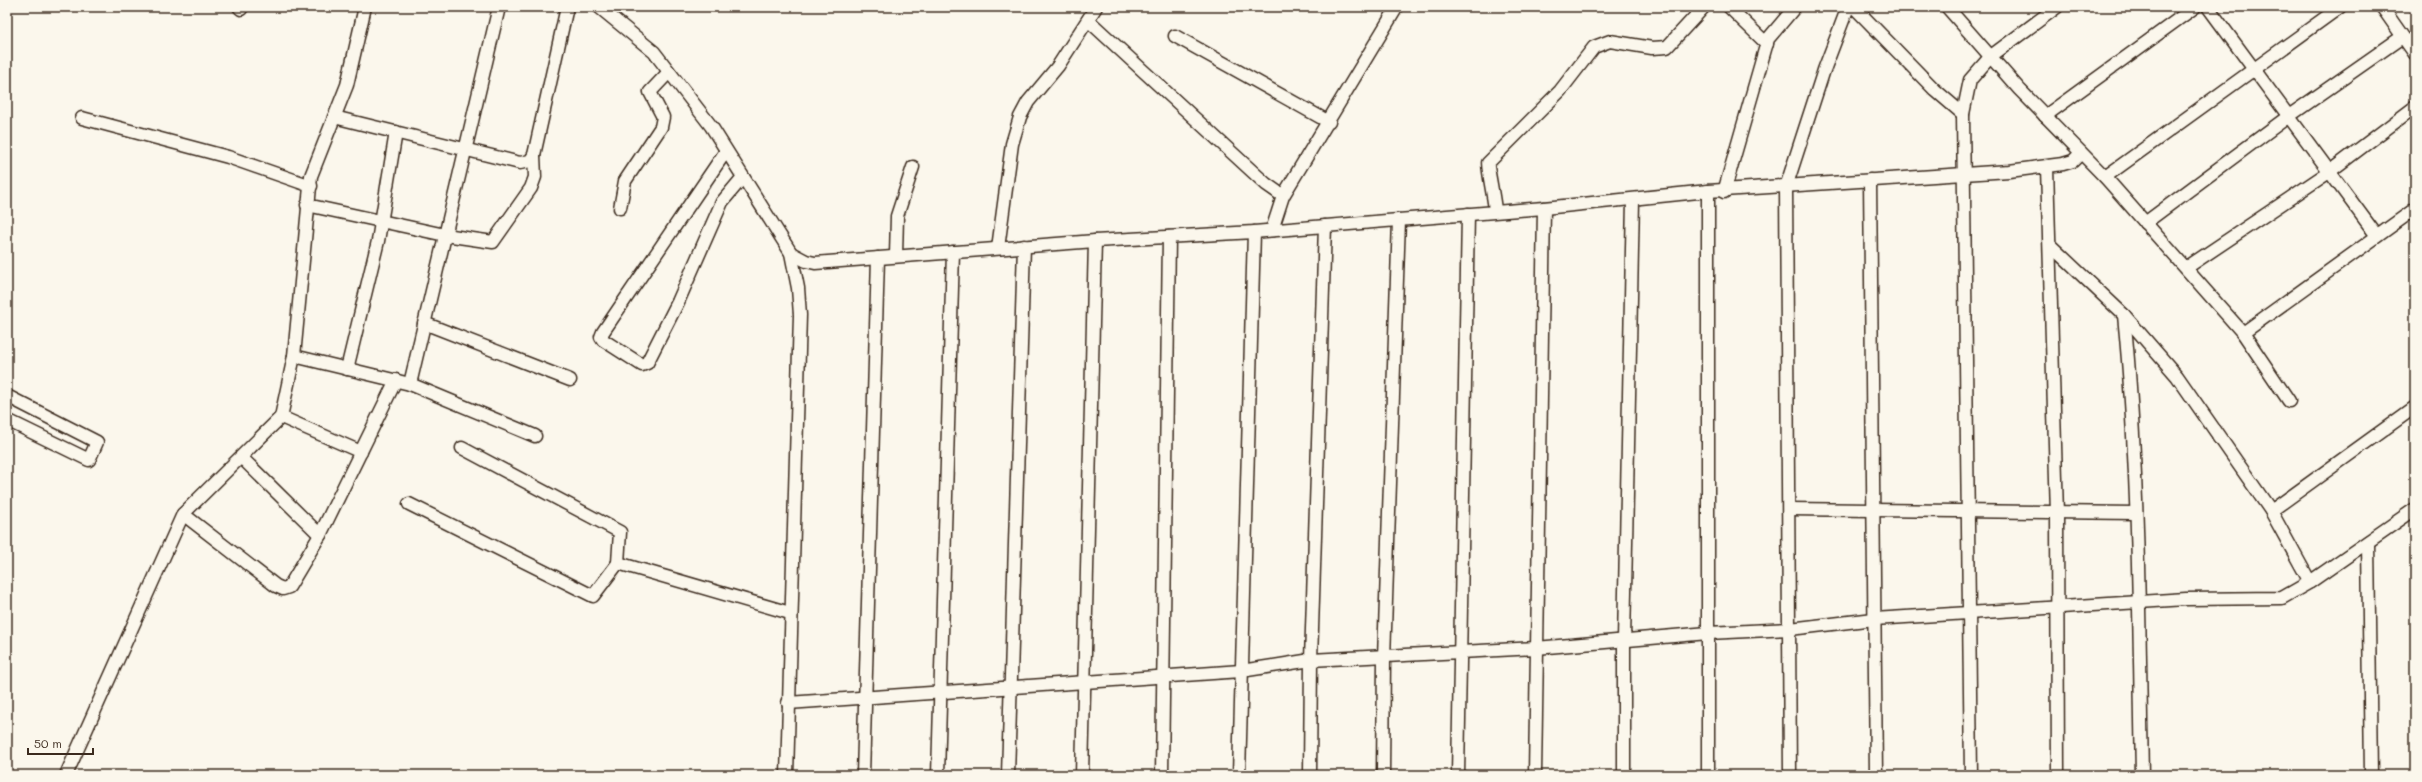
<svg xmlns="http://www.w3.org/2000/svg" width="2422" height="782" font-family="Mali,sans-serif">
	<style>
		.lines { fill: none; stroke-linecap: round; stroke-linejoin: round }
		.minor-casing { stroke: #3b2a1e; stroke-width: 15 }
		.minor { stroke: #fbf7ec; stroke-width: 12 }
	</style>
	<rect width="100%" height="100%" fill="#fbf7ec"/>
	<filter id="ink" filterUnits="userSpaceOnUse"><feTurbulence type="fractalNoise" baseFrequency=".025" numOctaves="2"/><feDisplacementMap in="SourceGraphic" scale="8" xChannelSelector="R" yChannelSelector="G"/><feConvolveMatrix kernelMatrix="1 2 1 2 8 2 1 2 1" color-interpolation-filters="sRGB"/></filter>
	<g filter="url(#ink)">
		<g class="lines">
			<defs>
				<g id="minor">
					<path d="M239,7L241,9"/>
					<path d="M599,7L654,52L711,126L791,253L798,288L800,315L787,775"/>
					<path d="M1729,7L1767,44"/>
					<path d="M1854,7L1935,90L1963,114"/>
					<path d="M1947,7L2019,89L2105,177L2243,333L2289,401"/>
					<path d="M2208,7L2377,236"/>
					<path d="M2382,7L2415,54"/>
					<path d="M1088,20L1266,184L1283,196"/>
					<path d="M1175,36L1329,122"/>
					<path d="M2045,116L2195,7"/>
					<path d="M334,117L520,163L530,161L534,155L567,7"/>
					<path d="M82,118L228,157L311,186"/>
					<path d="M726,151L603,332L601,337L603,340L642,365L647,363L678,302L722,202L743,177"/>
					<path d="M2047,167L2057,514L2058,775"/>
					<path d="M2105,177L2340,7"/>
					<path d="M1870,180L1876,775"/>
					<path d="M1724,192L1768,39L1795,7"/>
					<path d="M307,205L445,235L493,242L531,188L535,177L534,155"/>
					<path d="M620,208L625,181L661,127L663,117L650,92L669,72"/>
					<path d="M1495,211C1495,203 1487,166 1488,163L1560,91L1594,47L1610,41L1652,48L1667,47L1704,7"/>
					<path d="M2145,223L2289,116L2402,37"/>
					<path d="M1272,230L1283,196L1397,7"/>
					<path d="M2050,245L2124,315L2177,376L2271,511L2310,582"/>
					<path d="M998,248L1012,144L1020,117L1028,102L1058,66L1096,7"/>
					<path d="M791,253L806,261L815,263L1095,241L1254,232L1544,208L1708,191L2009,171L2063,164L2073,161L2081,153"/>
					<path d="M896,256L897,216L913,167"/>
					<path d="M2186,268L2329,172L2415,107"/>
					<path d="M2124,315C2139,467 2139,622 2142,775"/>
					<path d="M424,323L570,380"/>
					<path d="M2243,333L2415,209"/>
					<path d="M294,356L410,384L535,436"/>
					<path d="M347,369L378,241L396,132"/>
					<path d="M410,384L499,7"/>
					<path d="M7,396L97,442L89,460L7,420"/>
					<path d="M281,417L361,452"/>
					<path d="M462,448L620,532L618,563"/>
					<path d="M242,458L320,535"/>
					<path d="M409,504L593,596L618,563L790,613"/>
					<path d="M1789,509L2136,513"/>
					<path d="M2271,511L2415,407"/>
					<path d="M183,514L276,586L283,589L289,587L320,535L396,380"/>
					<path d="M2368,542L2371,775"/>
					<path d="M788,703L1241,671L1311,660L1536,648L1708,633L1790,629L1874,619L2186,599L2282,598L2310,582L2415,509"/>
					<path d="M66,775L183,514L281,417L294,356L311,176L347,85L365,7"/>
					<path d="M863,775L878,258"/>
					<path d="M938,775L953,252"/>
					<path d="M1008,775L1024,246"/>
					<path d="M1082,775L1095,241"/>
					<path d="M1162,775L1169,237"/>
					<path d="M1239,775L1254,232"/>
					<path d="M1310,775L1311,660L1325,226"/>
					<path d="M1383,775L1384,658L1399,220"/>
					<path d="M1458,775L1468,214"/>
					<path d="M1535,775L1544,208"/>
					<path d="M1624,775V641L1633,200"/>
					<path d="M1708,775V191"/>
					<path d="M1790,775L1786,187L1824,70L1848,7"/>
					<path d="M1971,775L1963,114L1970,80L1991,56L2057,7"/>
				</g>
			</defs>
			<!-- minor casing -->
			<use href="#minor" class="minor-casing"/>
			<!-- minor -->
			<use href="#minor" class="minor"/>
		</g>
	</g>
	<!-- margin -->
	<rect width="2422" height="782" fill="none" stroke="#fbf7ec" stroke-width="24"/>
	<rect x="12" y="12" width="2398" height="758" fill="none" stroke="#3b2a1e" stroke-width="1.5" filter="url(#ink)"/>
	<!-- scale -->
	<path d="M28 748v6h65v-6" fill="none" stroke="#3b2a1e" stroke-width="2"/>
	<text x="34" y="748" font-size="12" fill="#3b2a1e" stroke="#fbf7ec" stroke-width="3" paint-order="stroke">50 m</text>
</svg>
